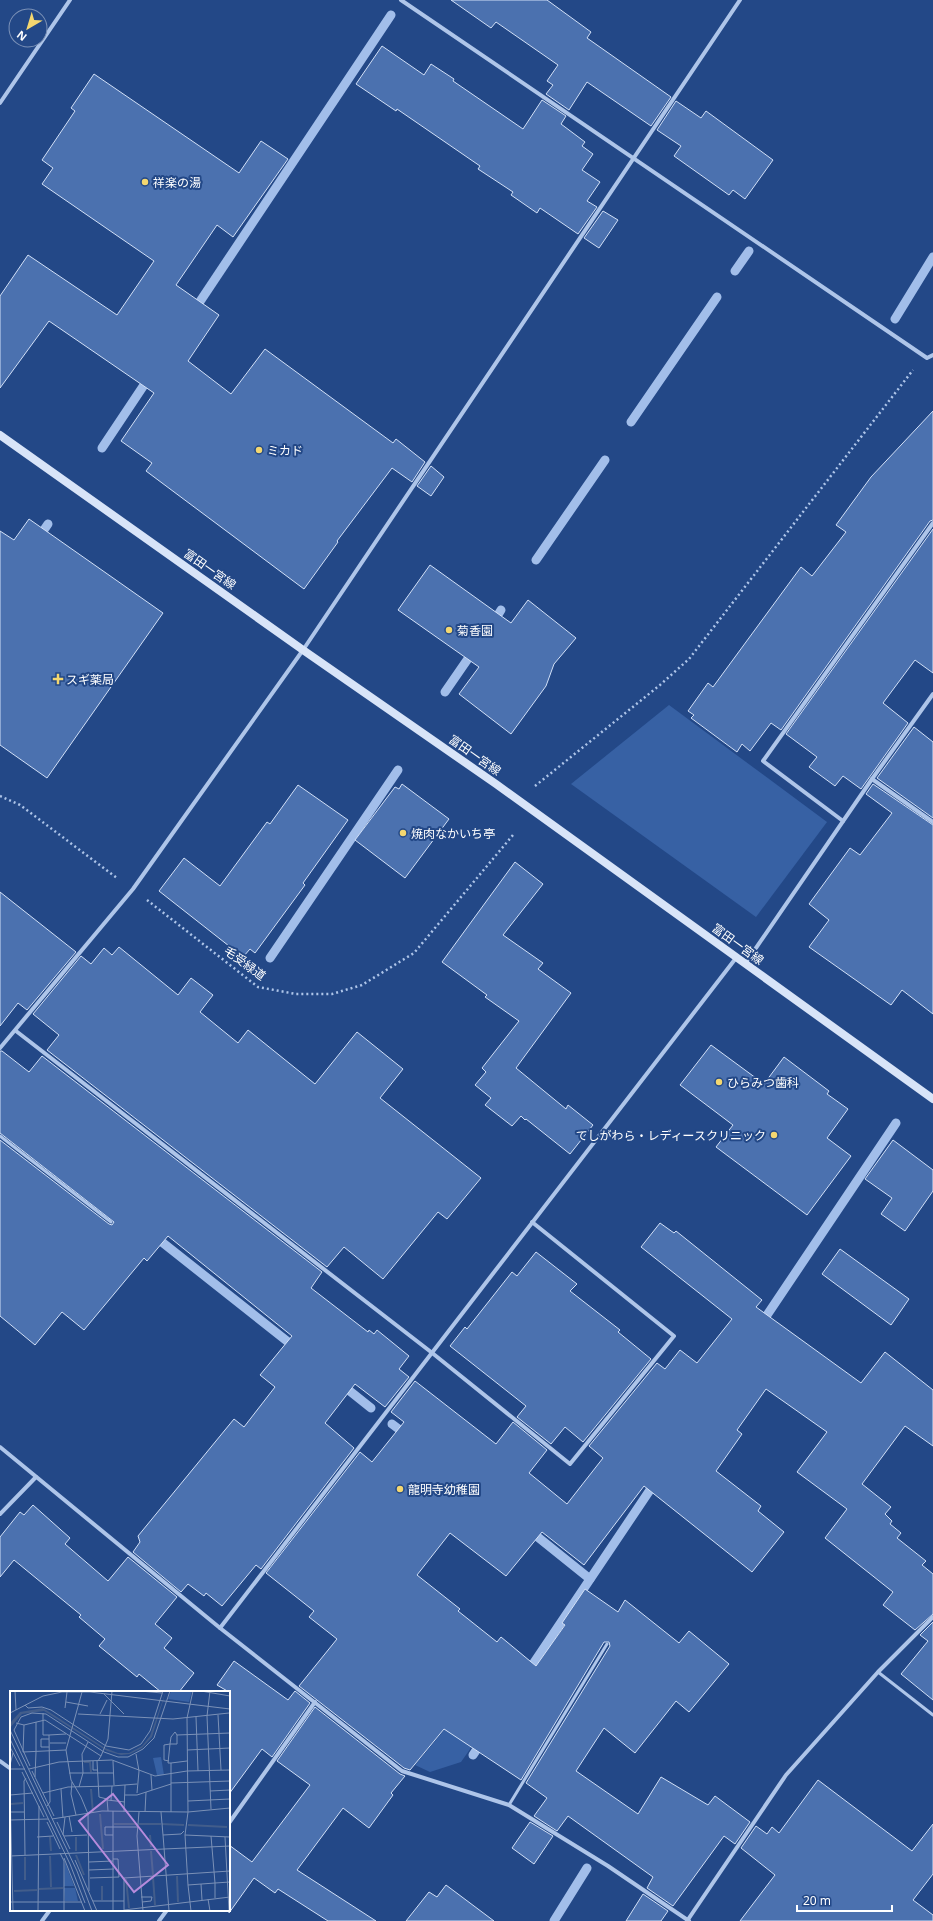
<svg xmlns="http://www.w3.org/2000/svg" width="933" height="1921" font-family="'Noto Sans','Noto Sans JP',sans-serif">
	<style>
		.green { fill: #3761a4 }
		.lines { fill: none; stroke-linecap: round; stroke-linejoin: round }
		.stream { stroke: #a2beea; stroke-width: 9 }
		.building { fill: #4b71af; stroke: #d2e0f7 }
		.path { stroke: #aec5e9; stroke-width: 2.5; stroke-dasharray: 2 3; stroke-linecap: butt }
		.service { stroke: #aec5e9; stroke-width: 3 }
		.minor { stroke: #aec5e9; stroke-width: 4 }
		.secondary { stroke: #d8e4f8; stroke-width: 8 }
		.poi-dot { fill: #f4d770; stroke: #234887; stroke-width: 1.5 }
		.labels { text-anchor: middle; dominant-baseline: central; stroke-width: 4; stroke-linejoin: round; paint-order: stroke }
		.poi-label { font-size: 12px; fill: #fff; stroke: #234887; text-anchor: start }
		.street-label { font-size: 12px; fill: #fff; stroke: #234887 }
		.inset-river { fill: none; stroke: #425d8b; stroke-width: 2 }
		.inset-road { fill: none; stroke: #7b91b7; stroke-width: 1 }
		.view { fill: #b68bdc; fill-opacity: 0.15; stroke: #b68bdc; stroke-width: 2 }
		.inset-edge { fill: none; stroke: #fff; stroke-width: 2 }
	</style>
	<rect width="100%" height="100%" fill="#234887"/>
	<!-- green -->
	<g class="green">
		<path d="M669,705L827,822L756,917L571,784Z"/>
		<path d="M464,1706L487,1725L461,1762L430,1772L415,1765Z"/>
	</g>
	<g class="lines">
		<!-- stream -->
		<g class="stream">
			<path d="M735,271L749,251"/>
			<path d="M193,312L391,15"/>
			<path d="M895,319L933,257"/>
			<path d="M631,422L717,297"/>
			<path d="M102,448L150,376"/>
			<path d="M37,540L48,524"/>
			<path d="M536,560L605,460"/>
			<path d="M493,623L501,610"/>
			<path d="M445,692L474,650"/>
			<path d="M270,958L398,770"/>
			<path d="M153,1235L297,1349"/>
			<path d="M761,1324L896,1123"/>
			<path d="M341,1384L371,1408"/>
			<path d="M392,1424L408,1436"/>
			<path d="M529,1530L590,1579"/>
			<path d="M527,1673L656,1481"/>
			<path d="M473,1755L483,1740"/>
			<path d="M554,1921L587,1868"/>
		</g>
	</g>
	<!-- building -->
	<g class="building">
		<path d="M451,0H547L591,32L587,38L671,97L651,126L587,82L569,110L546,94L553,85L547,81L558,65L496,22L491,28Z"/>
		<path d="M382,46L424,75L431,64L454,79L453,81L523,129L542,100L566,116L561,124L585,142L582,146L593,154L582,170L600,182L587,201L597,207L578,234L540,208L537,213L511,195L513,192L478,169L480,166L397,109L396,111L356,84Z"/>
		<path d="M94,74L239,173L261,141L288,159L233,237L217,225L176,285L219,315L188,361L231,394L265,349L393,443L396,439L425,462L412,482L392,468L337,541L338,542L304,589L146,471L152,463L121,441L154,393L49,321L0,388V296L28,255L117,315L154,261L42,184L53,168L42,160L75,111L71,108Z"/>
		<path d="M676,101L701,118L706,111L773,160L745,199L733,190L729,195L674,156L681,146L657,130Z"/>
		<path d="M603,211L618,220L599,248L584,238Z"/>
		<path d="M933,411V520L930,521L781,730L771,723L750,751L742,744L737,752L691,718L694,715L688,711L708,683L713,687L801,567L812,576L846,532L836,525L871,477Z"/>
		<path d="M431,466L444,477L431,496L417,486Z"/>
		<path d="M29,519L163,613L47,778L0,745V531L14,540Z"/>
		<path d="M933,529V673L915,660L883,703L908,723L861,789L843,776L835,786L809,767L817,757L786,734Z"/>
		<path d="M430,565L511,623L528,600L576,638L554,664L546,686L511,734L459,694L479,667L398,610Z"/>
		<path d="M914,727L933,742V818L877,778Z"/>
		<path d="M402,784L449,819L405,878L355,840L395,787L399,789Z"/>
		<path d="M873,784L933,825V1014L902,990L891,1005L809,947L829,920L809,904L850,848L860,855L892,813L866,794Z"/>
		<path d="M298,785L348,820L303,883L305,885L255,953L250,949L243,957L159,891L184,858L220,886L267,822L270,824Z"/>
		<path d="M515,862L543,884L503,935L543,963L538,969L571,993L516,1068L566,1109L568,1105L593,1125L570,1154L526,1119L525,1120L521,1116L512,1126L485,1105L491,1098L475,1085L486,1072L482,1068L519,1021L485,997L487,995L442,962Z"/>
		<path d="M0,892L76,952L27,1010L18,1003L0,1026Z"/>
		<path d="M119,947L178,995L191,978L213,995L200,1012L238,1043L248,1030L315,1084L357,1032L403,1069L380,1098L481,1178L447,1219L438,1212L383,1279L344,1247L327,1267L47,1050L59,1035L33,1014L81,956L91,964L104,948L112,955Z"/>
		<path d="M711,1045L764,1084L784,1057L829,1091L827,1094L848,1109L827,1138L851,1156L807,1215L716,1147L733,1125L680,1085Z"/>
		<path d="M0,1051H2L29,1072L42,1056L322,1272L311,1288L368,1332L369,1330L374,1334L377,1330L409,1356L399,1369L409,1377L385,1407L355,1384L325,1423L354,1448L261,1569L256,1565L222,1606L206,1593L204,1596L188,1584L181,1592L133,1552L140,1542L138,1536L234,1419L244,1427L275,1387L260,1375L292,1336L168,1236L147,1261L144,1258L84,1330L62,1312L35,1345L0,1316V1140L109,1224L112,1225L114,1222L0,1133Z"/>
		<path d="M893,1140L933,1170V1191L905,1231L881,1214L892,1198L865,1179Z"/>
		<path d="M660,1223L674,1233L676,1231L762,1300L756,1307L861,1383L885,1352L933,1390V1446L905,1426L862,1484L891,1507L885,1514L892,1521L890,1524L901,1533L897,1538L926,1561L922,1565L933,1574V1614L915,1630L883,1605L893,1592L825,1538L847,1509L797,1472L827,1432L766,1389L737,1430L742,1434L716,1471L761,1506L758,1511L784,1532L752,1572L644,1486L584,1565L542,1532L506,1576L450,1533L417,1575L460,1609L458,1611L497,1642L501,1637L536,1666L565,1625L562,1623L585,1589L618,1612L625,1600L679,1643L689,1631L729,1664L689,1712L676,1701L635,1753L604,1728L576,1771L638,1814L661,1777L708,1805L715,1796L750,1822L735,1844L724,1836L673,1906L647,1888L653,1877L568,1816L557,1831L534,1816L547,1798L526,1783L610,1646L609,1642H604L521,1780L444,1729L410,1770L404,1768L299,1686L337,1639L309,1617L314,1611L266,1573L360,1452L372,1462L404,1422L391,1412L415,1381L496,1444L513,1422L547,1450L529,1473L567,1504L603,1458L589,1446L657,1363L665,1369L680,1350L697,1363L732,1319L641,1247Z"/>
		<path d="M840,1249L909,1299L891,1325L822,1274Z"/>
		<path d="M536,1252L577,1284L570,1291L620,1330L618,1332L651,1359L583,1442L565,1427L551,1444L517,1417L526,1406L450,1346L465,1327L467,1329L512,1272L517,1276Z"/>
		<path d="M33,1505L70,1538L65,1544L108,1581L128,1557L177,1597L155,1624L172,1638L164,1648L194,1673L179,1692H161L139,1674L137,1677L99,1646L105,1639L79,1617L81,1615L14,1560L0,1577V1537L20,1512L24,1515Z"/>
		<path d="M933,1622V1700L901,1674L928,1641L920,1635Z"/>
		<path d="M234,1661L288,1700L295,1691L310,1703L272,1757L262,1749L229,1794V1692L217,1685Z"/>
		<path d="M315,1707L400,1774L405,1776L391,1793L393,1795L369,1828L343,1808L297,1870L376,1921H328L278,1889L275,1893L254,1878L229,1913V1845L252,1862L310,1785L277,1761Z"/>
		<path d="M818,1780L912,1851L933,1824V1874L913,1900L933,1915V1921H740L775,1875L741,1848L756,1826L767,1834L772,1827L779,1833Z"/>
		<path d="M530,1822L553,1836L534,1864L512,1848Z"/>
		<path d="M446,1885L494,1921H406L429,1892L437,1897Z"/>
		<path d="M643,1894L668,1911L661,1921H626Z"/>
	</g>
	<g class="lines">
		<!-- path -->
		<g class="path">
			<path d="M535,786L660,685L689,659L913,370"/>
			<path d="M0,796L20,805L117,878"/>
			<path d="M147,900L258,987L296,994H332L362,985L414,953L513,835"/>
		</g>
		<!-- service -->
		<g class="service">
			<path d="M0,1136L111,1222"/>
			<path d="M878,1672L933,1715"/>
			<path d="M509,1805L607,1644"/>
		</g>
		<!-- minor -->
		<g class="minor">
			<path d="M401,0L927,358L933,355"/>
			<path d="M0,103L70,0"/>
			<path d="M872,779L933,822"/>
			<path d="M843,821L763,761L933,523"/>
			<path d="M745,964L872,779L933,694"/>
			<path d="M16,1031L431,1352L570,1464L674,1336L532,1222"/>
			<path d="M0,1048L133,889L303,650L740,0"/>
			<path d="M0,1447L220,1628L402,1771L509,1805L608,1866L689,1921"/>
			<path d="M0,1514L36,1477"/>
			<path d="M220,1628L736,958"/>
			<path d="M0,1761L11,1769"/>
			<path d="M229,1823L315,1702"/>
			<path d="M42,1921L50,1910"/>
			<path d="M159,1921L167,1910"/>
			<path d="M687,1921L786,1775L878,1672L933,1617"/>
		</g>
		<!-- secondary -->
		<path class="secondary" d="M0,435L303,650L496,784L933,1099"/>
	</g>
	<!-- markers -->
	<g class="poi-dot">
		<circle cx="145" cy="182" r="4"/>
		<circle cx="259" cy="450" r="4"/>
		<circle cx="449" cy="630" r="4"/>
		<path d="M56 673h4v4h4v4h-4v4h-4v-4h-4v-4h4z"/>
		<circle cx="403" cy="833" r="4"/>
		<circle cx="719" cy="1082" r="4"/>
		<circle cx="774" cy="1135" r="4"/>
		<circle cx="400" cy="1489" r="4"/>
	</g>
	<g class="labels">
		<!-- poi labels -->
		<g class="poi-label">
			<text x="153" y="182">祥楽の湯</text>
			<text x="267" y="450">ミカド</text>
			<text x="457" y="630">菊香園</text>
			<text x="66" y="679">スギ薬局</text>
			<text x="411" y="833">焼肉なかいち亭</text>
			<text x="727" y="1082">ひらみつ歯科</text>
			<text x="766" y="1135" text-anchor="end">てしがわら・レディースクリニック</text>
			<text x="408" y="1489">龍明寺幼稚園</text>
		</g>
		<!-- street labels -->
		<g class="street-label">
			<text transform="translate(210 569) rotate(35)">富田一宮線</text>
			<text transform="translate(475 755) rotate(35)">富田一宮線</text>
			<text transform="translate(738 944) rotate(36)">富田一宮線</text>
			<text transform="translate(245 963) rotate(36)">毛受緑道</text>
		</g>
	</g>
	<!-- overview -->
	<g transform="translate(10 1691)">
		<rect width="220" height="220" fill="#234887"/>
		<path d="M161,0H182L179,11L158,8ZM151,66L154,84H147L143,67ZM55,171L64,195H54ZM54,197H65L68,210H55Z" fill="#3761a4"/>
		<path d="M156,0L142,46L132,57L120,63L111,64L97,60L34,20L12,23L0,37V32L10,21L33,17L95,57L108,62H119L132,55L140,45Z" fill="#425d8b"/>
		<path class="inset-river" d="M74,71H80L81,81M81,98L83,122M1,113L13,112M90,123L93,158M104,133H127M129,133H151M152,133L174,134M178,134L217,136M140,144L141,156M40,146L41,160M66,146V160M141,160L143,184M66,164L74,184M40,165L41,196M15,166V189M167,185L168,211M143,186L145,214M116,188L119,217M29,198L53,197M4,200L27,199M92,209V195"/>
		<path class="inset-road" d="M5,0L6,19M130,0L152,2M183,0L177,27L178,121L175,144L178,194L205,192L201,145M191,0L220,5M200,0L197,25L201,118M220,0V47M72,1L56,59L61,89L71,106L78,123L79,200M94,3L114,23M56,11L78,15M15,14L18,17L32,16L41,19L96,55L119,59L131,53L140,40L153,0M55,17L57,1M0,22L33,5L52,1H80L220,18M33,22V44H39L40,111L37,115M68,23L163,28L219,22M90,23L97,9M208,24L211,79M186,26L188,80M26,31V61M6,32L14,34L35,29L91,65L88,70M14,34L13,61L56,59M0,39L67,180L82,220M39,44L56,43M0,48L60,173L75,212M40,52H56M0,56L10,75M39,56H31V48H39M177,59L220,57M126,63L129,80M91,65L98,48L102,0M83,70V79H87M87,70L89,106L97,108L98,120M103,70L104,94M159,70L154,69V54L160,53L161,46L165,41L167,44M161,72L177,70M0,74L3,62M20,75L4,39L11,26L22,22L36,23L94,61L108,66H118L133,58L144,47L160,0M0,78H15M19,78L49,71L102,69L145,85L177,80L220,79M22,80L44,125M12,81L34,126M59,82H104M141,84L142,99M25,86L26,61M62,91L61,103L66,124M161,92L220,90M69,96L73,82L72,63L78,51M0,98L3,220M51,98L53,127M200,100L220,99M33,102L58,96L102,95M127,102L129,80M0,104L23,102M115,104H127L161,93M97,109L115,111M101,109L102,95L127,93M178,110L220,108M103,120V160M1,121H14M114,121L115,94M129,121L127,145L133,220M135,121L136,101M151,121L153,144M161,121V72H158L160,53H167V44L220,42M59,125L62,141M42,128L92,120L178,121L220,117M0,129L38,128M37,131L50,158M47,131L60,158M53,144L55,126M103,144H95V136H128M153,144L159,220M153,144L171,143L174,140M175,144L220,146M54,145L77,144M27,146L43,145M215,146L219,220M50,162L54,170V220M15,164L14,90L16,87M0,165L220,155M54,167L75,220M65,169L87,220M79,171L103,170M79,179L104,178M80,187L109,186L108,168H103M191,193L192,209M178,194L181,220M131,206H142L141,210L132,211M205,207V192L220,191M198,208L200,220M83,210H114V220M114,210V187L220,180M0,211H72M114,219L220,206M28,220L29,115M103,220V161"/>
		<path class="view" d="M103,103L158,174L124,201L69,130Z"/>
		<rect width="220" height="220" class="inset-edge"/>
	</g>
	<!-- north arrow -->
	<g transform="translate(28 28) rotate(218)"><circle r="19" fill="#234887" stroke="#7b91b7"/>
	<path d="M0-3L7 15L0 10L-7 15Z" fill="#f4d770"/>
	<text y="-6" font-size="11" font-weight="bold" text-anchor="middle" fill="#ffffff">N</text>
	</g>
	<!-- scale -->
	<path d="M797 1905v6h95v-6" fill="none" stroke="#ffffff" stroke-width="2"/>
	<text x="803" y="1905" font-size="12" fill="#ffffff" stroke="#234887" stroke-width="3" paint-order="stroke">20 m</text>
</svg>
